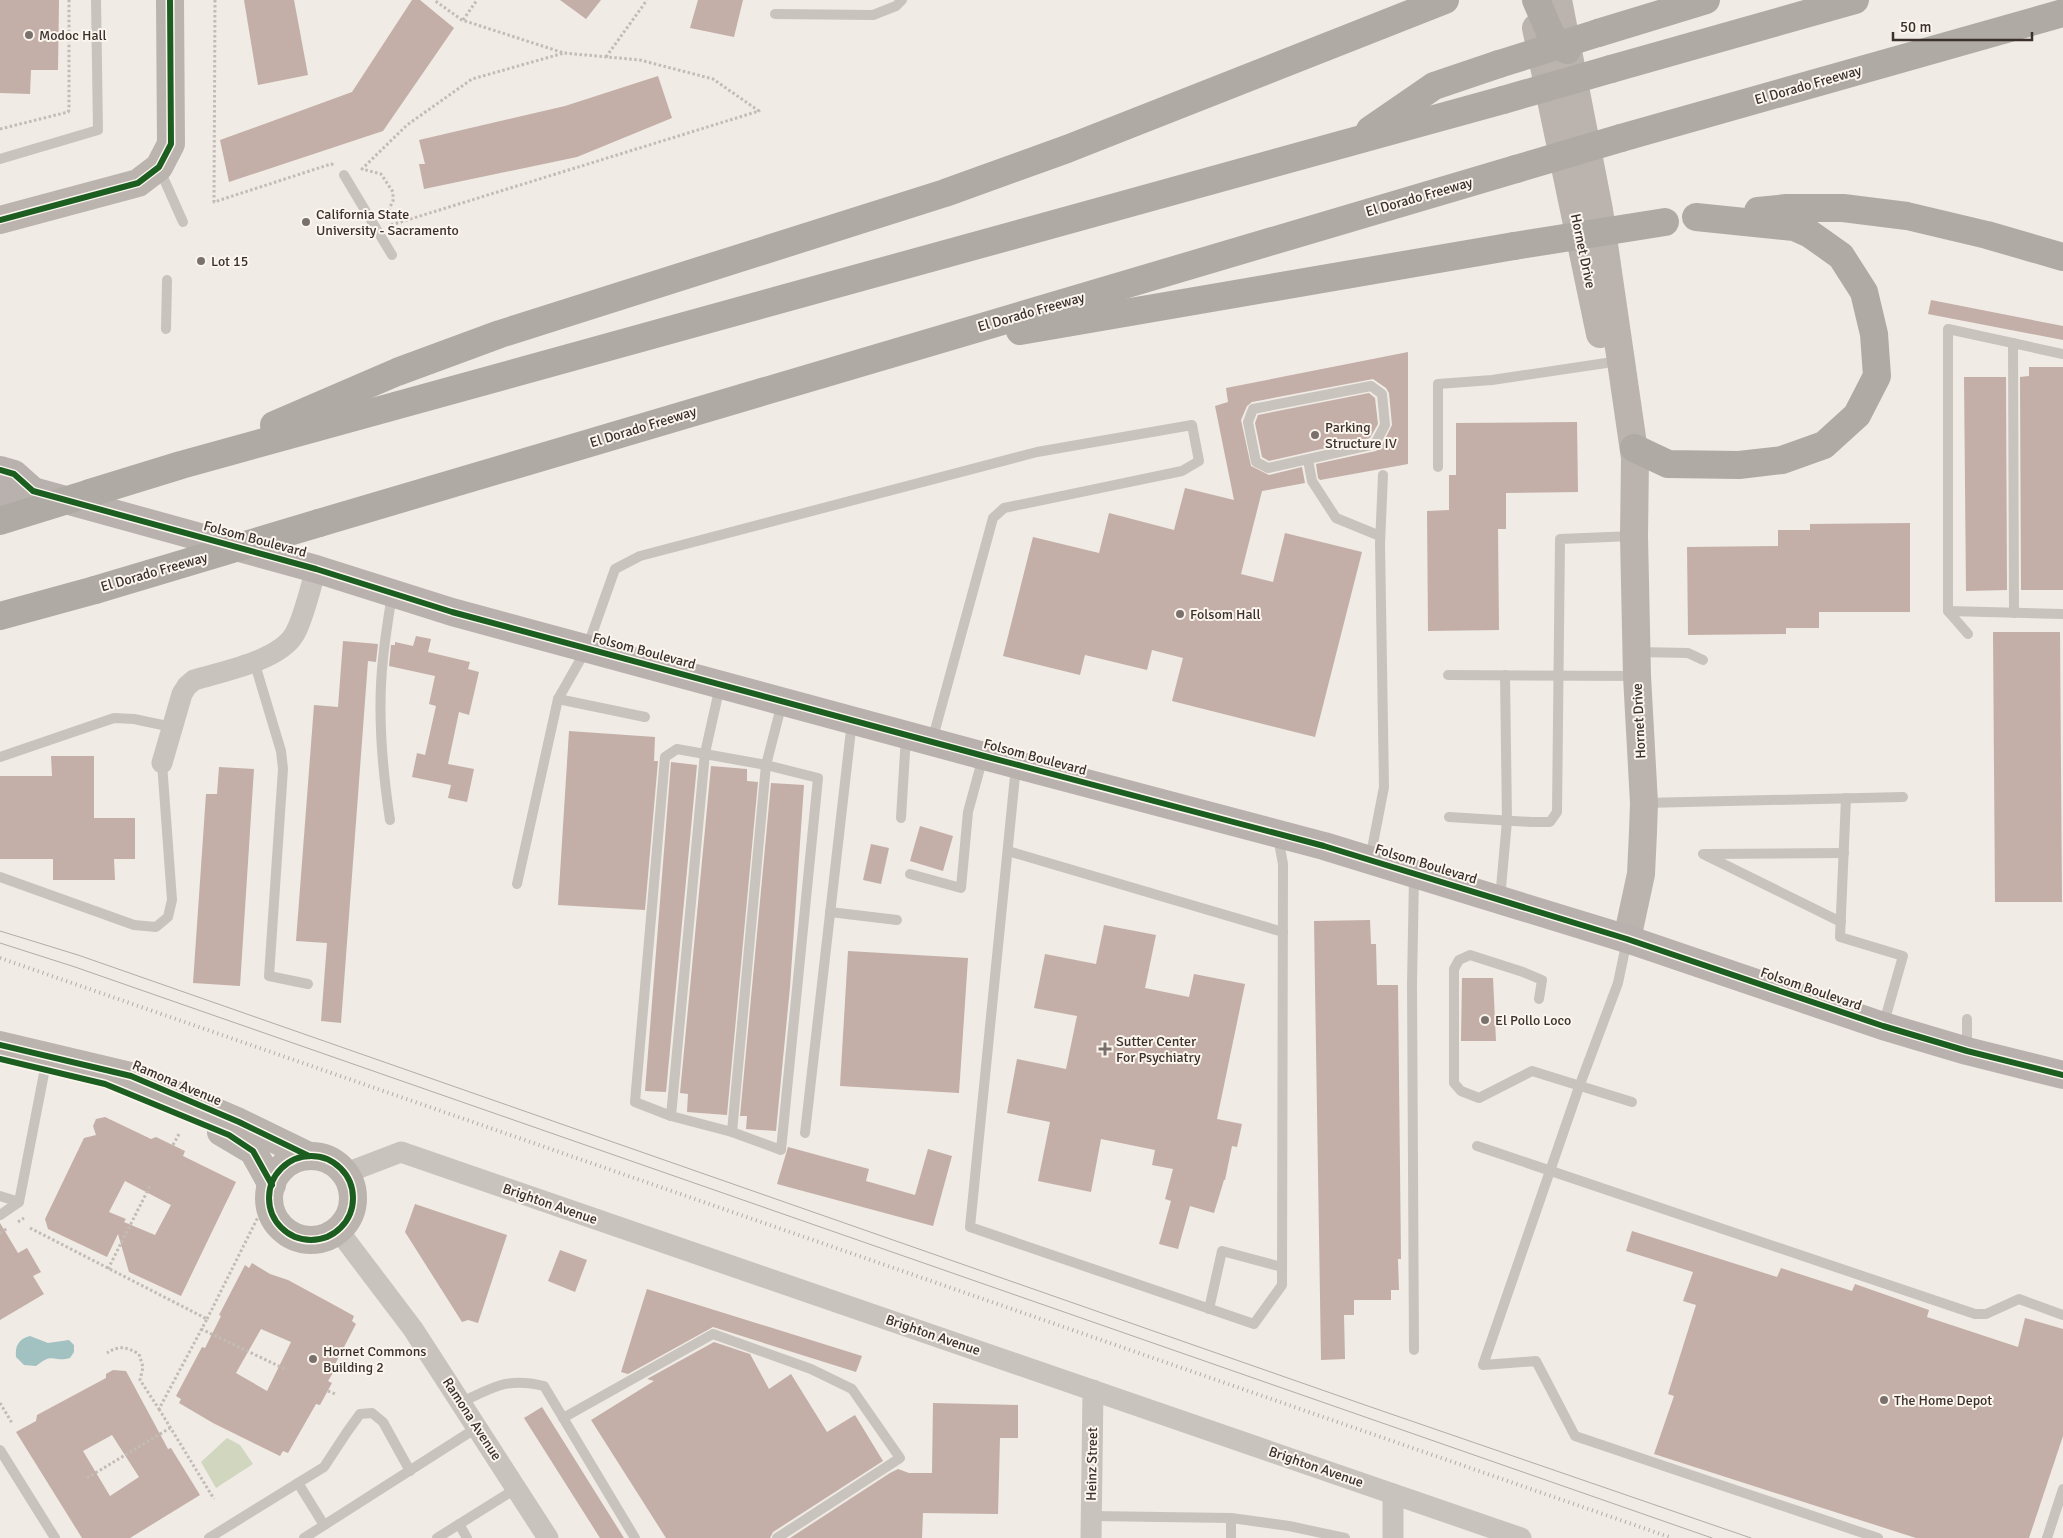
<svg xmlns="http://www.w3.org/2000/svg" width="2063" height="1538" font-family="Signika,sans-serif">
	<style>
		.green { fill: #d1d6bf }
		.water { fill: #a1c2c1 }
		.building { fill: #c3afa7; fill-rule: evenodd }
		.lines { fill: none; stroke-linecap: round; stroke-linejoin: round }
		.path { stroke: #c2bbb6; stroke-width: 3; stroke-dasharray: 2.5 2.5; stroke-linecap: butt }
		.lane { stroke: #c9c3be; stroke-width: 10 }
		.street { stroke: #c9c3be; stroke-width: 21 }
		.secondary { stroke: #bab3ae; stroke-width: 28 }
		.primary { stroke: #b8b1ad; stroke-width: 28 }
		.highway { stroke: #afaaa4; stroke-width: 28 }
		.tram { stroke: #b1aca8; stroke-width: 1 }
		.rail { stroke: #b1aca8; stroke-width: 4; stroke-dasharray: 1 4; stroke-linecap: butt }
		.highway-bridge { stroke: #afaaa4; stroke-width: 28 }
		.cycleway-casing { stroke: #fbf5ee; stroke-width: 9 }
		.cycleway { stroke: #1b5e20; stroke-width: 6 }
		.poi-dot { fill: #7a716c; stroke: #fbf5ee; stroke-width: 2 }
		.labels { text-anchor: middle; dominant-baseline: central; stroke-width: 4; stroke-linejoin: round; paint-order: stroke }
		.poi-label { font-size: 14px; fill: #3b302b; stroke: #fbf5ee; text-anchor: start }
		.street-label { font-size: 14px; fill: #3b302b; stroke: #fbf5ee }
	</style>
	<rect width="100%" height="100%" fill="#f0ebe5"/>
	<!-- green -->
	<path class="green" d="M227,1438L240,1445L253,1464L216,1488L201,1462Z"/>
	<!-- water -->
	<path class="water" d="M30,1336L48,1343L69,1340L74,1345V1352L70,1358C53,1363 54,1351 36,1366L24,1365L16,1357C15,1345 19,1339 30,1336Z"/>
	<!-- building -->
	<g class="building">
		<path d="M0,0H59L58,70H31L30,94L0,93Z"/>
		<path d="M244,0H294L308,75L258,85Z"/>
		<path d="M412,0H420L454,28L383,131L229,182L220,140L352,92Z"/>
		<path d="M560,0H601L586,19Z"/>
		<path d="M698,0H743L734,37L690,28Z"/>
		<path d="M658,76L672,118L577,157L424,189L419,164H425L419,140L565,106Z"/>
		<path d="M1931,300L2063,326V340L1928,314Z"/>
		<path d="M1408,352V464L1320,480L1318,478L1316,464L1376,451L1381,447L1392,425L1389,393L1386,388L1373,379L1252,402L1247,406L1241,420L1251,466L1269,475L1302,467L1305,483L1262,491L1241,574L1273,582L1285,533L1362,552L1315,737L1172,701L1183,658L1152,650L1147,670L1085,655L1080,675L1003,656L1033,537L1099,553L1109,513L1174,530L1185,488L1234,500L1215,406L1228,402L1226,388Z"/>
		<path d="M2029,367H2063V590H2021L2020,377L2029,376Z"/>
		<path d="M1964,377H2006L2007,590L1966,591Z"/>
		<path d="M1369,393L1375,398L1378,424L1370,438L1269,461L1262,457L1255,423L1258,415Z"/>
		<path d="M1577,422L1578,492L1506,493V529H1498L1499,630L1428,631L1427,511L1449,510V475H1456V423Z"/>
		<path d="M1910,523V612H1819V628H1786V634L1688,635L1687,547L1778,546V530H1810V524Z"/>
		<path d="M1993,632H2060L2062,902H1995Z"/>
		<path d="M416,636L431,639L428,652L470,662L468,669L479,672L469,715L459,712L448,764L474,769L467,802L448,798L451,785L412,777L417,753L425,755L436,706L429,704L435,676L389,666L391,645H395V642L413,646Z"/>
		<path d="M343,641L378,644L376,662L368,661L341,1023L321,1021L327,943L296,941L314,705L338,707Z"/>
		<path d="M569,731L655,737L654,761H658L645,910L558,905Z"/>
		<path d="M51,756H94V818H135V859H114L115,880H53V859H0V776H52Z"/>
		<path d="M671,762L697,765L666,1092L645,1091Z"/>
		<path d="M711,766L747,769V781L758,782L727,1115L687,1112L688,1094L680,1093Z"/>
		<path d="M219,767L254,769L240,986L193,983L206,794H217Z"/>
		<path d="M771,783L804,785L790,987L776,1131L746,1129L747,1116H740Z"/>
		<path d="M920,826L953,836L943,871L910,861Z"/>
		<path d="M871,844L889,848L881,884L863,880Z"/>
		<path d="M1370,920L1371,944H1376L1377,985H1398L1401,1259H1398L1399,1290H1391V1300H1354V1315H1344L1345,1359L1321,1360L1314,921Z"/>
		<path d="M1104,925L1156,935L1145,988L1189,997L1194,974L1245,984L1217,1119L1242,1124L1237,1147L1232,1146L1225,1180H1224L1214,1213L1190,1206L1178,1249L1159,1244L1171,1201L1165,1199L1173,1169L1152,1165L1155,1150L1101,1139L1091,1192L1038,1181L1050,1122L1007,1113L1017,1059L1066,1069L1077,1016L1034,1008L1045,954L1096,964Z"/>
		<path d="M848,951L968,958L959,1093L840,1086Z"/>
		<path d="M1462,978H1493L1496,1041H1461Z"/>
		<path d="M105,1117L151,1139L156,1137L185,1151L183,1156L236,1182L181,1296L129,1272L118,1234L107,1257L48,1229L45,1219L84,1138L96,1135L93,1126L96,1119ZM125,1181L171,1205L155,1235L124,1222L126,1219L109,1212Z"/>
		<path d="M788,1147L869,1169L866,1181L915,1195L928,1149L952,1156L933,1226L777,1184Z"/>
		<path d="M415,1204L507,1235L478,1323L468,1320L462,1322L405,1232Z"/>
		<path d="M0,1223L18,1253L27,1248L41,1272L33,1276L44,1294L0,1320Z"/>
		<path d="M1632,1231L1777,1277L1781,1268L1852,1291L1855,1284L1929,1310L1927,1317L2018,1347L2025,1318L2063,1329V1436L2029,1538H1916L1654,1454L1674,1396L1668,1394L1696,1305L1683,1301L1693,1272L1626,1251Z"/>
		<path d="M560,1250L587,1260L575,1292L548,1281Z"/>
		<path d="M252,1263L270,1274L288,1280L336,1306L354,1316L352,1321L356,1324L332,1370L334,1371L328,1381L332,1383L320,1405L316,1404L288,1453L283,1451L280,1456L213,1423L179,1403L181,1399L176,1396L202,1347L205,1348L221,1316L219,1315L245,1265L249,1268ZM261,1329L291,1342L267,1391L236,1373Z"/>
		<path d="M647,1289L862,1356L856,1372L713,1327L628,1374L621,1372Z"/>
		<path d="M714,1342L750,1354L769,1389L791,1374L827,1432L855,1415L883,1461L773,1532L770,1538H666L591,1420L654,1381L647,1379Z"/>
		<path d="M113,1370L126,1371L168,1449L171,1448L200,1495L130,1538H82L16,1432L36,1421L37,1415L106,1378V1374ZM112,1435L139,1477L110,1496L83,1451Z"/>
		<path d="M933,1403L1018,1405V1438H1000L998,1514L923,1513L922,1538H790L890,1473L898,1469L909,1473H932Z"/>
		<path d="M542,1407L624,1538H600L524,1418Z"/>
	</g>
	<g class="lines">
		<!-- path -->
		<g class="path">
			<path d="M215,0L214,202L331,164L335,165"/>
			<path d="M463,20L477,0"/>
			<path d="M606,57L647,0"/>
			<path d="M0,129L68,112L69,110V0"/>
			<path d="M386,215L393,201V192L381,174L362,169L407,125L472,79L564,53"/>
			<path d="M391,225L759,111L713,79L640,60L564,53L462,20L434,0"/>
			<path d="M173,1145L179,1134"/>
			<path d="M18,1222L24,1218"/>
			<path d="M30,1228L207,1319L159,1409L140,1380L143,1367L139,1354C127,1347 119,1345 107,1353"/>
			<path d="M0,1233L8,1228"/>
			<path d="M108,1269L151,1184"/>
			<path d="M207,1319L258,1217"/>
			<path d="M201,1329L287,1370"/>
			<path d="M328,1391L335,1394"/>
			<path d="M0,1403L12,1423"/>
			<path d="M159,1409L214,1499"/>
			<path d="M87,1478L170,1428"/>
		</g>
		<!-- lane -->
		<g class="lane">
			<path d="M775,14L873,15L896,6L902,0"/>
			<path d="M0,159L98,130L96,0"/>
			<path d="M159,168L183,222"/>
			<path d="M344,175L392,255"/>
			<path d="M166,329L167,280"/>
			<path d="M2013,343L2014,613"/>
			<path d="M1371,386L1382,394L1385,425L1375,444L1268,468L1256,462L1248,422L1253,409Z"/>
			<path d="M1308,460L1312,481L1336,518L1380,536"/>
			<path d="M1438,467V384L1492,380L1606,363"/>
			<path d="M1948,611L2063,614"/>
			<path d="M1968,634L1948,611V329L2063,354"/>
			<path d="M1637,652L1688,653L1703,660"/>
			<path d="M254,661L281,751L283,769L269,976L308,984"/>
			<path d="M1448,675L1637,676"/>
			<path d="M720,686L705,753L671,1116L732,1132L766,765L782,703"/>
			<path d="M645,717L558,699L587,648L615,569L640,556L1037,452L1192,425L1199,461L1182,471L1004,508L993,518L932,741"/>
			<path d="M0,757L114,718L134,719L172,727"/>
			<path d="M1016,766L970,1227L1254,1324L1282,1285L1283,864L1278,837"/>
			<path d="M1846,798L1840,937L1903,956L1883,1026"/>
			<path d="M1644,803L1903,797"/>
			<path d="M1449,817L1531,822H1550L1557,812L1560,539L1633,536"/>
			<path d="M901,818L906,736"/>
			<path d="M390,820C382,767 377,712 383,659C385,637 389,615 392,594"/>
			<path d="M1008,851L1283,932"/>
			<path d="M1703,854L1841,922"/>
			<path d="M1705,854L1844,853"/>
			<path d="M1370,859L1384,787L1380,544L1383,475"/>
			<path d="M910,874L961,888L968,812L983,757"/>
			<path d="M1414,876L1412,985L1414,1350"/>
			<path d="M0,877L134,925L156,927L168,917L172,900L162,763"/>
			<path d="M517,884L558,699"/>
			<path d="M1500,899L1507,821L1505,675"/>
			<path d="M830,912L897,920"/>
			<path d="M1627,940L1618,983L1579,1087L1483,1365L1536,1361L1575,1436L1878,1538"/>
			<path d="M1539,999L1542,980L1523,972L1470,955L1459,960L1454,969V1083L1461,1091L1479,1098L1532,1071L1632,1102"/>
			<path d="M1967,1019V1050"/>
			<path d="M671,1116L635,1102L665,757L677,749L766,765L818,778L781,1150L732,1132"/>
			<path d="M805,1133L852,721"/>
			<path d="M1477,1146L1975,1314H1986L2019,1299L2063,1315"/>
			<path d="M0,1196L19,1202L47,1058"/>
			<path d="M0,1215L19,1202"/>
			<path d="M1209,1309L1222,1251L1282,1267"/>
			<path d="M462,1402C494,1387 507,1377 544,1386L635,1538"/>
			<path d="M563,1418L713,1334L811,1369L852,1389L900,1458L777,1538"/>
			<path d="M0,1450L55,1538"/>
			<path d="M298,1483L324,1525"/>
			<path d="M1091,1516L1231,1518V1538"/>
			<path d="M1231,1518L1289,1526L1345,1538"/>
			<path d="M459,1524L467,1538"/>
			<path d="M209,1538L324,1467L347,1432L360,1414L372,1413L383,1422L410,1471"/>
			<path d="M304,1538L478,1427"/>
			<path d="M437,1538L517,1488"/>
			<path d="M2047,1538L2063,1489"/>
		</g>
		<!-- street -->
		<g class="street">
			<path d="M162,763L182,694L187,686L194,680C223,671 278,661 294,635C303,621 311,586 316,569"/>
			<path d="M346,1173L401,1152L1521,1538"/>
			<path d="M338,1230L413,1329L548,1538"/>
			<path d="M1091,1538L1093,1390"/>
			<path d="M1393,1538V1494"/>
		</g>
		<!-- secondary -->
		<g class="secondary">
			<path d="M1558,0L1599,210L1635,458L1634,536L1637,676L1644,803L1643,832L1641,874L1627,939"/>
			<path d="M1536,28L1600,334"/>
			<path d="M0,220L138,183L159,167L171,144L170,0"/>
			<path d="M0,1045L131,1076L239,1122L309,1156"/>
			<path d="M221,1132L253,1151L272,1185"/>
			<circle cx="311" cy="1198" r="42"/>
		</g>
		<!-- primary -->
		<g class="primary">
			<path d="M0,470L14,474L33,491L316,569L452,612L984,756L1324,846L1627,939L1883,1026L1967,1051L2063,1075"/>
			<path d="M0,497L6,499L33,491"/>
		</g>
		<!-- highway -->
		<g class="highway">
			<path d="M1536,0L1552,37L1567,50"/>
			<path d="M1598,33L1706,0"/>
			<path d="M1611,69L1855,0"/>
			<path d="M1370,130L1434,86L1499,64"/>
			<path d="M1621,138L2063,13"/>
			<path d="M1758,211L1787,208H1843L1907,216L1987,235L2063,257"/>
			<path d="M1020,331L1514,246"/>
			<path d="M274,425L397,372L500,334L945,193L1067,149L1445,0"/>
			<path d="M1634,448L1668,464L1739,465L1782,460L1824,445L1857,415L1877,376L1874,334L1864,292L1841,256L1810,234L1794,227L1696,217"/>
			<path d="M90,493L181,465L1503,100"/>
			<path d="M319,523L1516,169"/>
			<path d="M0,616L95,590"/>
		</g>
		<!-- tram -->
		<g class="tram">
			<path d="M0,931L78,955L1365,1405L1751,1538"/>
			<path d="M0,943L75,967L1712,1538"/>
		</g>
		<!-- rail -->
		<path class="rail" d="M0,958L1672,1538"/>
		<!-- highway-bridge -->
		<g class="highway-bridge">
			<path d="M1499,64L1598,33"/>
			<path d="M1503,100L1611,69"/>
			<path d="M1516,169L1621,138"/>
			<path d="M1514,246L1665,222"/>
			<path d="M0,521L90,493"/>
			<path d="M95,590L319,523"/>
		</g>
		<defs>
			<g id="cycleway">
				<path d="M0,220L138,183L159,167L171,144L170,0"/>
				<path d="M0,470L14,474L33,491L316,569L452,612L984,756L1324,846L1627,939L1883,1026L1967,1051L2063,1075"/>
				<path d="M0,1045L131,1076L239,1122L309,1156"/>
				<path d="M0,1059L105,1084L229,1135L253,1151L272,1185"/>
				<circle cx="311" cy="1198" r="42"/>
			</g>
		</defs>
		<!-- cycleway casing -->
		<use href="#cycleway" class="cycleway-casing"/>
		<!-- cycleway -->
		<use href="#cycleway" class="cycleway"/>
	</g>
	<!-- markers -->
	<g class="poi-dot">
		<circle cx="29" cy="35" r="5"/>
		<circle cx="306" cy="222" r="5"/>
		<circle cx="201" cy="261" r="5"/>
		<circle cx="1315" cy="435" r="5"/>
		<circle cx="1180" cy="614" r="5"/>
		<circle cx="1485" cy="1020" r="5"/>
		<path d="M1102.5 1041.5h5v5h5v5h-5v5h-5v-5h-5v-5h5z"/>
		<circle cx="313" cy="1359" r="5"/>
		<circle cx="1884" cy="1400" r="5"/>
	</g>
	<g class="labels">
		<!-- poi labels -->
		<g class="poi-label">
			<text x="39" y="35">Modoc Hall</text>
			<text x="316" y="214">California State<tspan x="316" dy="16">University - Sacramento</tspan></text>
			<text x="211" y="261">Lot 15</text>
			<text x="1325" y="427">Parking<tspan x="1325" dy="16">Structure IV</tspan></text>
			<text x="1190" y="614">Folsom Hall</text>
			<text x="1495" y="1020">El Pollo Loco</text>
			<text x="1116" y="1041">Sutter Center<tspan x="1116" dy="16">For Psychiatry</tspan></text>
			<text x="323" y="1351">Hornet Commons<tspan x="323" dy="16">Building 2</tspan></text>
			<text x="1894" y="1400">The Home Depot</text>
		</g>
		<!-- street labels -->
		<g class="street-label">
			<text transform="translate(1808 85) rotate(-16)">El Dorado Freeway</text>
			<text transform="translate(1419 197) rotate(-16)">El Dorado Freeway</text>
			<text transform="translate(1583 251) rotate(78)">Hornet Drive</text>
			<text transform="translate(1031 312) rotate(-16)">El Dorado Freeway</text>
			<text transform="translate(643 427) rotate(-17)">El Dorado Freeway</text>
			<text transform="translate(255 539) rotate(15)">Folsom Boulevard</text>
			<text transform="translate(154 572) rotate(-16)">El Dorado Freeway</text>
			<text transform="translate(644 651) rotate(15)">Folsom Boulevard</text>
			<text transform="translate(1639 721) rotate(-93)">Hornet Drive</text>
			<text transform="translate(1035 757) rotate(15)">Folsom Boulevard</text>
			<text transform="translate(1426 864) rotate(17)">Folsom Boulevard</text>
			<text transform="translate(1811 989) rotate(19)">Folsom Boulevard</text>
			<text transform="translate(177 1083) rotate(23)">Ramona Avenue</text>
			<text transform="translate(550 1204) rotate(19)">Brighton Avenue</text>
			<text transform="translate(933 1335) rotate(19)">Brighton Avenue</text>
			<text transform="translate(472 1419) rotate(57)">Ramona Avenue</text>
			<text transform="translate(1092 1464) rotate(-89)">Heinz Street</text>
			<text transform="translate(1316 1467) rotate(19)">Brighton Avenue</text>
		</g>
	</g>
	<!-- scale -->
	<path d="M1893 32v8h139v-8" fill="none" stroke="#3b302b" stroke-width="2.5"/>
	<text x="1900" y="32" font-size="15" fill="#3b302b" stroke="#fbf5ee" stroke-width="4" paint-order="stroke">50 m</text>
</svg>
